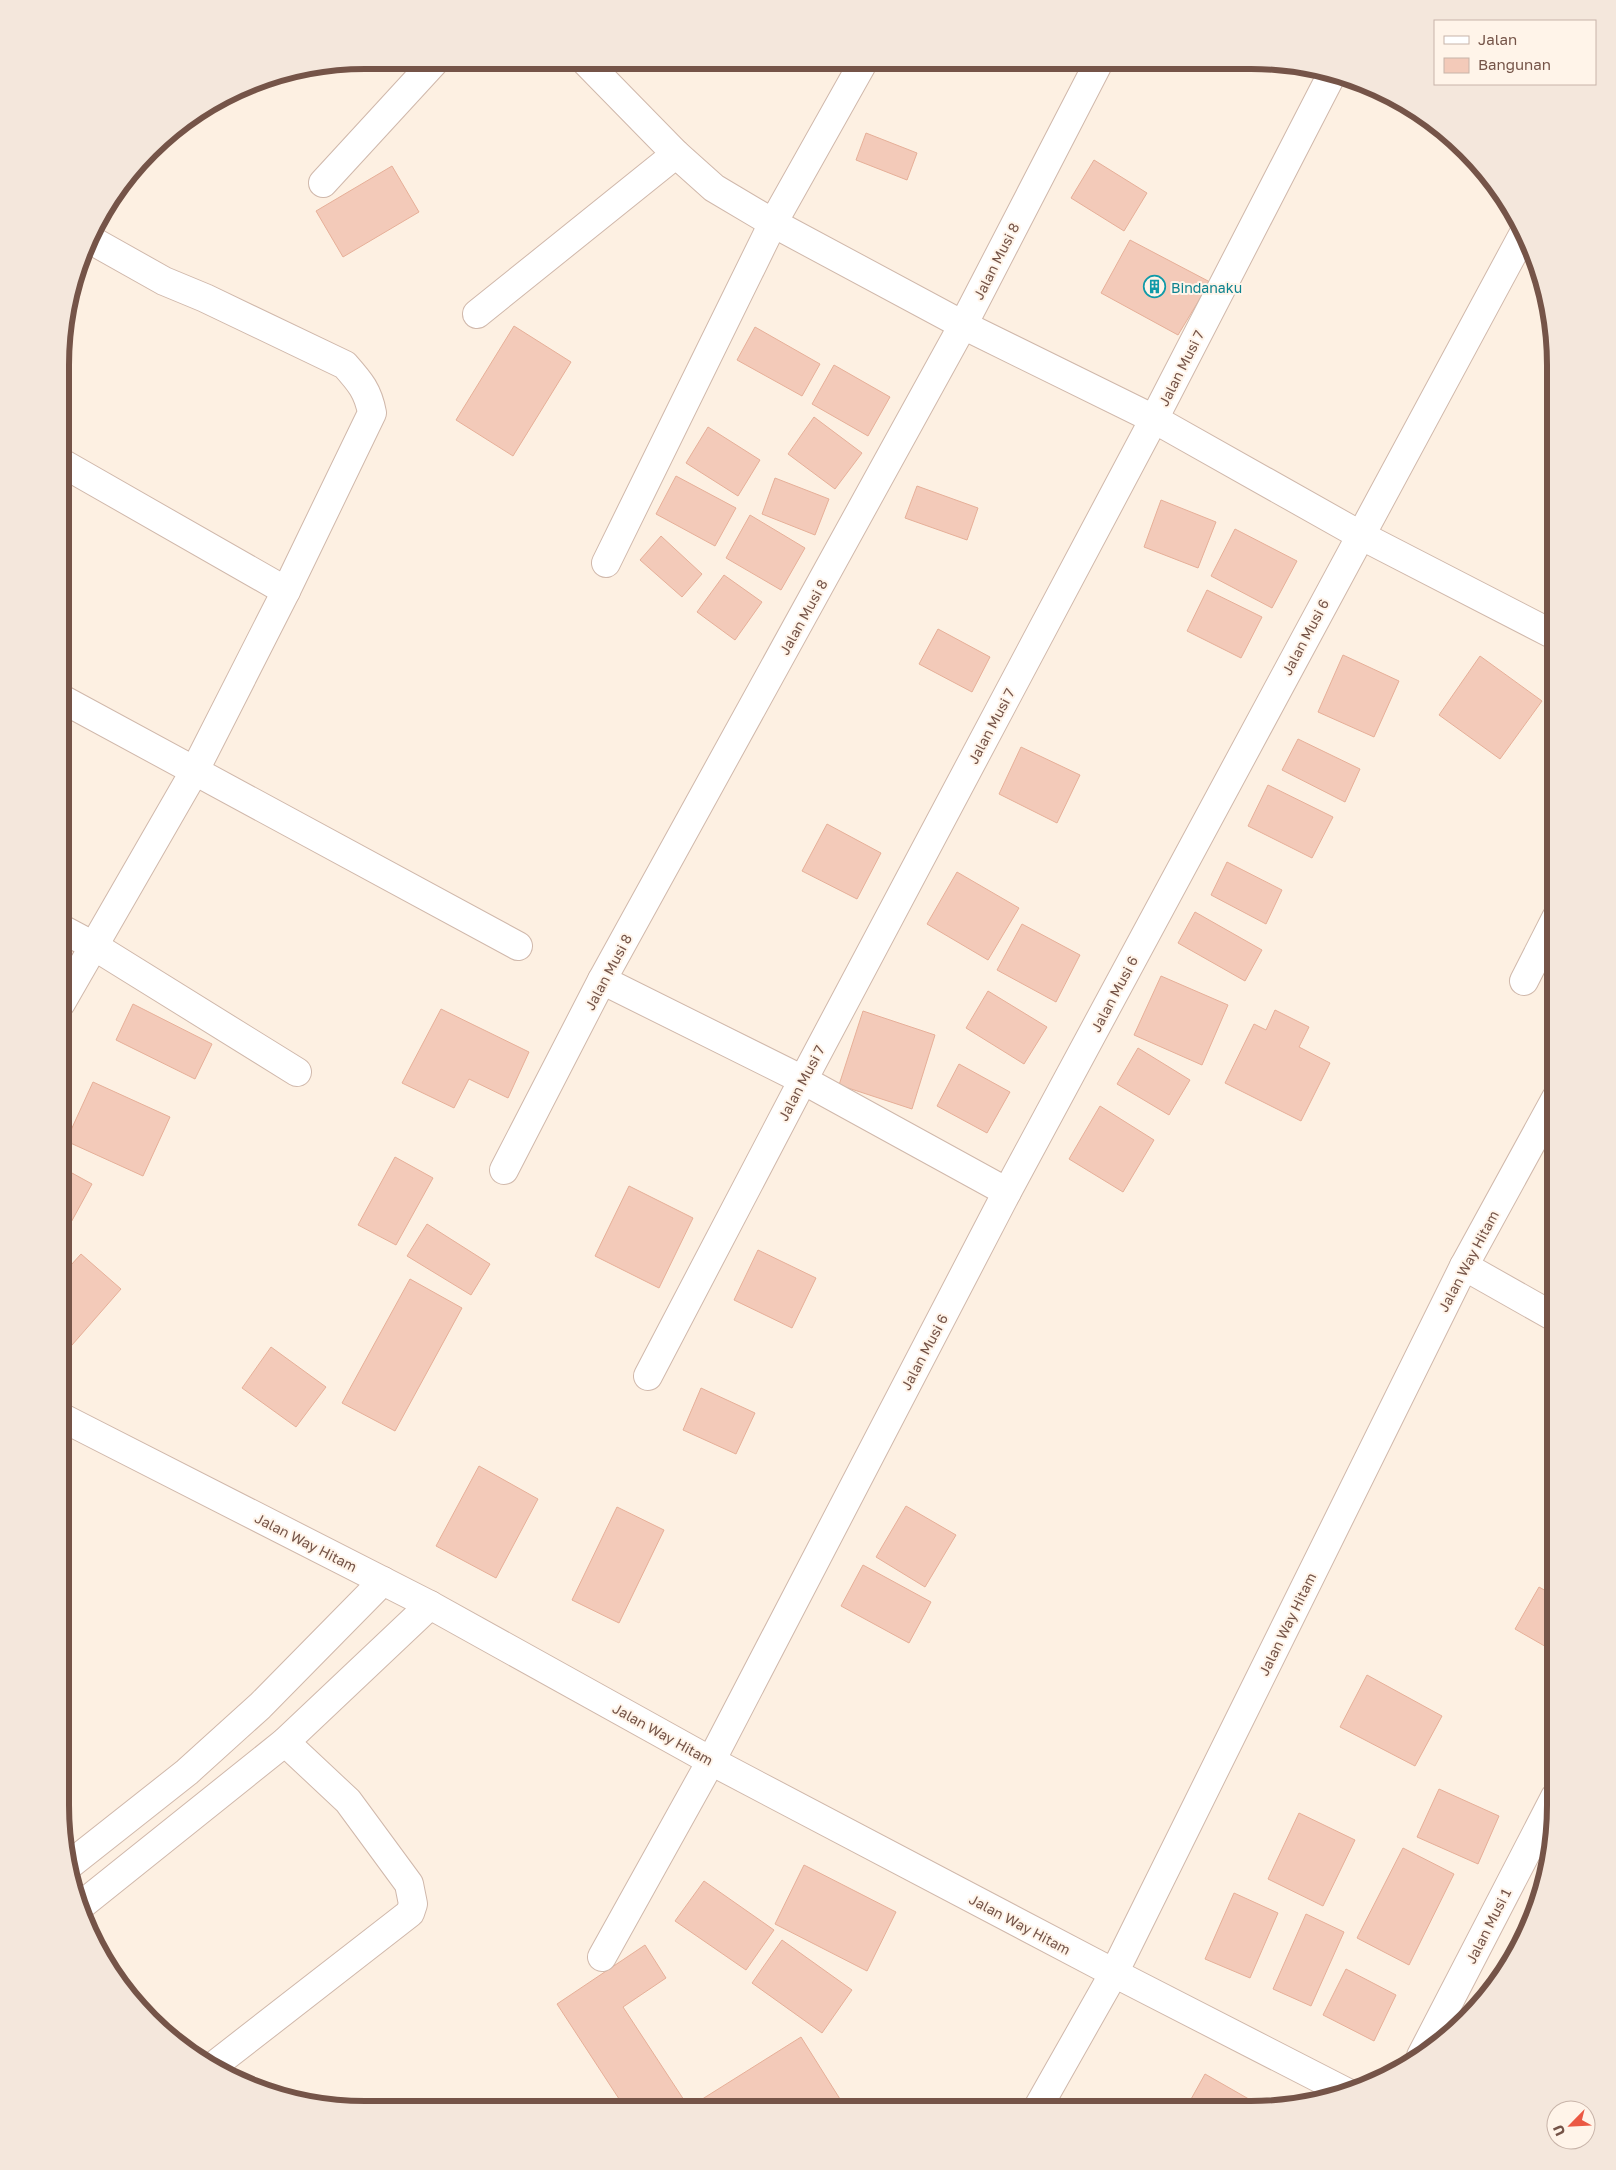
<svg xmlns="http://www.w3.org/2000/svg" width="1616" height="2170" font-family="'Golos Text',sans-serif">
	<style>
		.building { fill: #f3cab9; stroke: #e6af98 }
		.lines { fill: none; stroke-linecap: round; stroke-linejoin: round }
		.minor-casing { stroke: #d0b8ab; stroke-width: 30 }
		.tertiary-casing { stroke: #d0b8ab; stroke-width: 30 }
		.minor { stroke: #fff; stroke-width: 28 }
		.tertiary { stroke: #fff; stroke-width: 28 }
		.labels { text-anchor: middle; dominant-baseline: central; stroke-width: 4; stroke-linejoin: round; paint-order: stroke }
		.street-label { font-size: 14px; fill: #755448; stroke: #fff4e9 }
		.culture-label { font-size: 14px; fill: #0d838f; stroke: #fff4e9; text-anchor: start }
		.rim { fill: none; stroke: #755448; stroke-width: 6 }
	</style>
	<rect width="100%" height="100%" fill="#fdf0e2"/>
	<!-- building -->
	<g class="building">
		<path d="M866,133L917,153L907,180L856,160Z"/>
		<path d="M1094,160L1147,193L1124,231L1071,198Z"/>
		<path d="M392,166L419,212L343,257L316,211Z"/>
		<path d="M1130,240L1210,282L1178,335L1101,293Z"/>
		<path d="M514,326L571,362L513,456L456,420Z"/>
		<path d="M755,327L820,364L802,396L737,360Z"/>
		<path d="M834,365L890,397L868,436L812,404Z"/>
		<path d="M814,417L862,453L835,489L788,454Z"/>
		<path d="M708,427L760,460L738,496L686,463Z"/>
		<path d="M676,476L736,508L715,546L656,514Z"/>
		<path d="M775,478L829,499L815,535L762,514Z"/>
		<path d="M917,486L978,508L967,540L905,518Z"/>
		<path d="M1161,500L1216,522L1198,568L1144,547Z"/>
		<path d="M750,515L805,548L781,590L726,558Z"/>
		<path d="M1235,529L1297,561L1272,608L1211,576Z"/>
		<path d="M661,536L702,574L682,597L640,560Z"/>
		<path d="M724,575L762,602L735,640L697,612Z"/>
		<path d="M1207,590L1262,617L1241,658L1187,631Z"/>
		<path d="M938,629L990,657L972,692L919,664Z"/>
		<path d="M1343,655L1399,681L1374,737L1318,712Z"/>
		<path d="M1480,656L1542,701L1500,759L1439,715Z"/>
		<path d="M1298,739L1360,769L1345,802L1282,770Z"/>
		<path d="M1021,747L1080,775L1057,823L999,794Z"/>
		<path d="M1268,785L1333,817L1312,858L1248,826Z"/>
		<path d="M827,824L881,853L857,899L802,871Z"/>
		<path d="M1227,862L1282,890L1266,924L1211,895Z"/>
		<path d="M957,872L1019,908L988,960L927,924Z"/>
		<path d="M1195,912L1262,950L1245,981L1178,943Z"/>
		<path d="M1022,924L1080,955L1056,1002L997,970Z"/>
		<path d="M1161,976L1228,1005L1202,1065L1134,1035Z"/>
		<path d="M988,991L1047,1027L1024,1064L966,1028Z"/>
		<path d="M133,1004L212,1044L195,1079L116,1040Z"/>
		<path d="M441,1009L529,1052L508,1098L469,1079L454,1108L402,1083Z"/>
		<path d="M1275,1010L1309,1027L1299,1047L1330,1063L1301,1121L1225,1083L1254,1024L1266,1030Z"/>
		<path d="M863,1011L935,1035L912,1109L839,1085Z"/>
		<path d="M1138,1048L1190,1080L1169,1115L1117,1084Z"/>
		<path d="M959,1064L1010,1092L987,1133L937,1106Z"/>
		<path d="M93,1082L170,1117L143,1176L66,1141Z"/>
		<path d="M1100,1106L1154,1140L1123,1192L1069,1159Z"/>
		<path d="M395,1157L433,1178L396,1245L358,1225Z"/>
		<path d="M61,1167L92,1184L63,1237L61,1236Z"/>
		<path d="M629,1186L693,1218L659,1288L595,1256Z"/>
		<path d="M427,1224L490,1264L471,1295L407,1256Z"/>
		<path d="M758,1250L816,1278L792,1328L734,1300Z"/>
		<path d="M81,1254L121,1289L65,1353L61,1349V1276Z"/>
		<path d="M410,1279L462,1308L395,1431L342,1403Z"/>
		<path d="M271,1347L326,1387L296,1427L242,1388Z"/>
		<path d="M701,1388L755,1413L736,1454L683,1430Z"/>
		<path d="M479,1466L538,1499L496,1578L436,1546Z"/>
		<path d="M906,1506L956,1535L925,1587L876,1557Z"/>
		<path d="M617,1507L664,1530L619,1623L572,1600Z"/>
		<path d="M1555,1558V1582L1546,1578Z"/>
		<path d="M863,1565L931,1602L909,1643L841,1606Z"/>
		<path d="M1539,1587L1555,1596V1652L1515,1629Z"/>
		<path d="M1367,1675L1442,1716L1415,1766L1340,1727Z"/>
		<path d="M1439,1789L1499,1816L1478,1864L1417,1837Z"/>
		<path d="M1299,1813L1355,1840L1323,1906L1268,1879Z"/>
		<path d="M1403,1848L1454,1874L1409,1965L1357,1938Z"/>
		<path d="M804,1865L896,1912L867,1971L775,1924Z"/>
		<path d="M704,1881L774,1930L746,1970L675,1921Z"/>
		<path d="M1234,1893L1278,1913L1250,1978L1205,1959Z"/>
		<path d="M1306,1914L1344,1932L1311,2006L1273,1989Z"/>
		<path d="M782,1940L852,1990L822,2033L752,1983Z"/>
		<path d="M645,1945L666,1978L623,2007L684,2100L671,2108H625L557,2004Z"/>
		<path d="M1346,1969L1396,1995L1374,2041L1323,2015Z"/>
		<path d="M801,2037L845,2107L842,2109L688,2108Z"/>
		<path d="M1205,2074L1254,2102L1249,2110H1185Z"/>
	</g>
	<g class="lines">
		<defs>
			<g id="minor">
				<path d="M585,61L676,154L714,188L773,223L963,325L1154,419L1360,535L1556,636"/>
				<path d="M323,183L436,60"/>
				<path d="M477,314L676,154"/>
				<path d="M62,463L286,591"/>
				<path d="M606,563L773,223L864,61"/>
				<path d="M62,699L518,946"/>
				<path d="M62,929L94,946L297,1072"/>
				<path d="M602,980L803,1080L1007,1192"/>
				<path d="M1524,981L1556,918"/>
				<path d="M61,1003L194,772L286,591L372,413C368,391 360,382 345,365L205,298L164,281L91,240"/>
				<path d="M504,1170L602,980L963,325L1099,62"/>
				<path d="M1464,1266L1556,1318"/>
				<path d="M648,1376L803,1080L1154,419L1332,74"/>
				<path d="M68,1866L187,1772L260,1706L383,1581"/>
				<path d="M79,1907L285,1742L430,1605"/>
				<path d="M602,1957L711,1761L1007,1192L1525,231"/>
				<path d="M1421,2056L1555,1797"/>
				<path d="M212,2067L410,1913L413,1904L409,1884L348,1801L285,1742"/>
				<path d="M1037,2109L1114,1973L1348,2093"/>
			</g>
			<path id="tertiary" d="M61,1417L430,1605L711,1761L1114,1973L1464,1266L1556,1098"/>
		</defs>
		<!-- minor casing -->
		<use href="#minor" class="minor-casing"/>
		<!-- tertiary casing -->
		<use href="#tertiary" class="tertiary-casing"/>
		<!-- minor -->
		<use href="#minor" class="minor"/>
		<!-- tertiary -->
		<use href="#tertiary" class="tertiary"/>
	</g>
	<!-- icons -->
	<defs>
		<symbol id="building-ring" viewBox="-11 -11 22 22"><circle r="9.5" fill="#fff4e9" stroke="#0f9aa8" stroke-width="1.5"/><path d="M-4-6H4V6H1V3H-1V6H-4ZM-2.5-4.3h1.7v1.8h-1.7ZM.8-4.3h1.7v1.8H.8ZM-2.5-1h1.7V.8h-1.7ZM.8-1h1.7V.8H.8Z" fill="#0f9aa8"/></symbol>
	</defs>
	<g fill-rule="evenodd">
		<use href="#building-ring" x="1142" y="274" width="25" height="25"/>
	</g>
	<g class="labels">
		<!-- street labels -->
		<g class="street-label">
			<text transform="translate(996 261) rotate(-63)">Jalan Musi 8</text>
			<text transform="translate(1181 368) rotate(-63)">Jalan Musi 7</text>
			<text transform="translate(803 617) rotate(-61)">Jalan Musi 8</text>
			<text transform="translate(1305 637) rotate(-62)">Jalan Musi 6</text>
			<text transform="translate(991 726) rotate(-62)">Jalan Musi 7</text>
			<text transform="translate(608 972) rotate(-62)">Jalan Musi 8</text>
			<text transform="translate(1114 994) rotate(-62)">Jalan Musi 6</text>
			<text transform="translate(801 1083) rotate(-62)">Jalan Musi 7</text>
			<text transform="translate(1468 1261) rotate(-62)">Jalan Way Hitam</text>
			<text transform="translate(924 1352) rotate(-62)">Jalan Musi 6</text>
			<text transform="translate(306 1542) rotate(27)">Jalan Way Hitam</text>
			<text transform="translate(1287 1624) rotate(-64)">Jalan Way Hitam</text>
			<text transform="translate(663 1734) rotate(29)">Jalan Way Hitam</text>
			<text transform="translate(1020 1924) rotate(28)">Jalan Way Hitam</text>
			<text transform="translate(1488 1926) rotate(-63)">Jalan Musi 1</text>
		</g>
		<!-- culture labels -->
		<g class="culture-label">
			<text x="1171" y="287">Bindanaku</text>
		</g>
	</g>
	<!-- crop -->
	<path d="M0 0H1616V2170H0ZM365 69H1251A296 296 0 0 1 1547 365V1805A296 296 0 0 1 1251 2101H365A296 296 0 0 1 69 1805V365A296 296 0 0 1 365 69Z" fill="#f4e7dc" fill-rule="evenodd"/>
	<path class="rim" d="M365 69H1251A296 296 0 0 1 1547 365V1805A296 296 0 0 1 1251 2101H365A296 296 0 0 1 69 1805V365A296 296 0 0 1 365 69Z"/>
	<!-- legend -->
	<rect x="1434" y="20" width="162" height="65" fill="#fff4e9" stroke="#c8b4a9"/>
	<rect x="1444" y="36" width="25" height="8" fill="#ffffff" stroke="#c8b4a9"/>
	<text x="1478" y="45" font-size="15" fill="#755448">Jalan</text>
	<rect x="1444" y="58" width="25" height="15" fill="#f3cab9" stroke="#c8b4a9"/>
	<text x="1478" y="70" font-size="15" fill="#755448">Bangunan</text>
	<!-- north arrow -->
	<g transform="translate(1571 2125) rotate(246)"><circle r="24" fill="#fff4e9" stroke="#c8b4a9"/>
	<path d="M0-4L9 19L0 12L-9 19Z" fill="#eb5843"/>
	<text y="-8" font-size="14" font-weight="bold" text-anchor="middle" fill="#755448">U</text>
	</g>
</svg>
